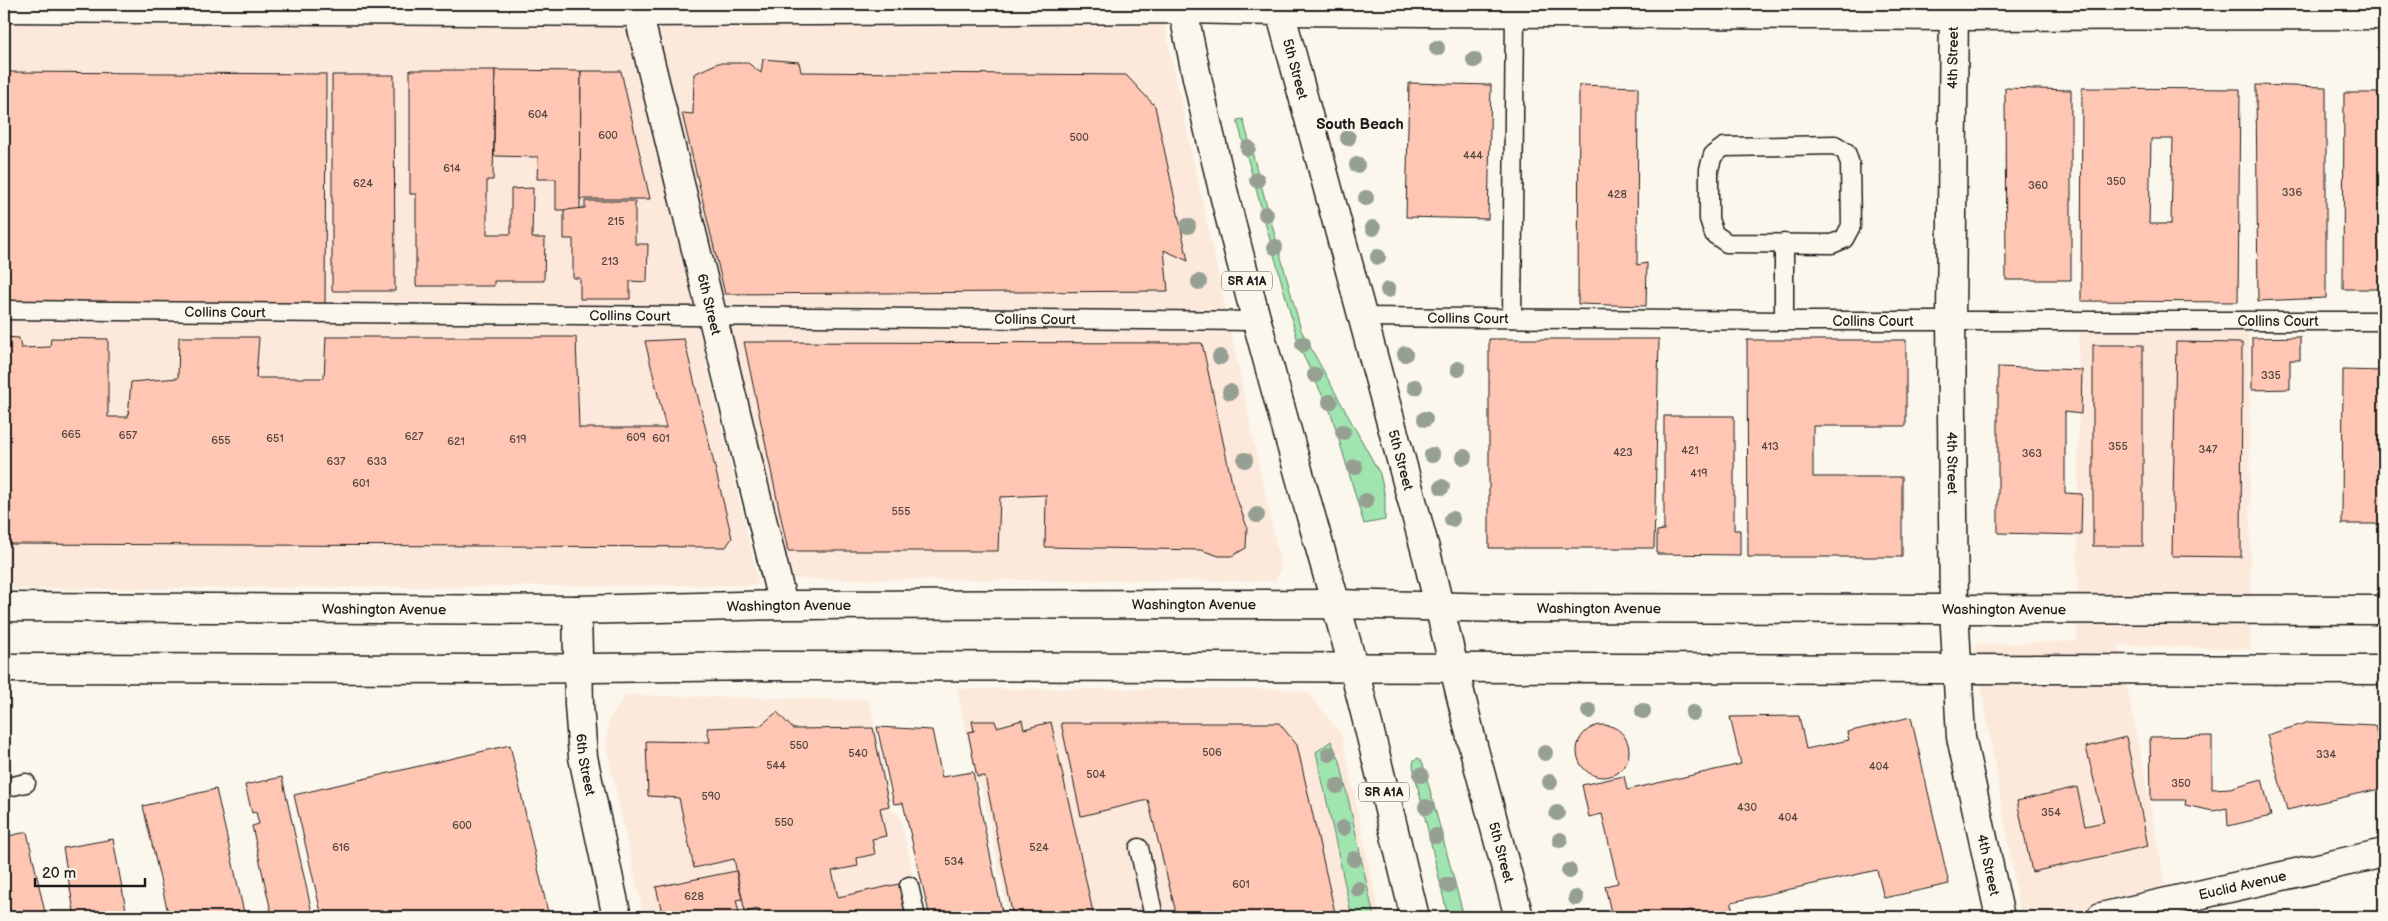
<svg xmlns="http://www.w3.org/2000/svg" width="2388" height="921" font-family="'Balsamiq Sans',sans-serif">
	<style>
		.built { fill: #fce9db }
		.green { fill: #a0e4b0; stroke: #5e8066 }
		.building { fill: #ffc7b3; stroke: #1c1c1c; fill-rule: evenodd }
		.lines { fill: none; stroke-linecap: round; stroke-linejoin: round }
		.lane-casing { stroke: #1c1c1c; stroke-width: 21 }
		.street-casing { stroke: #1c1c1c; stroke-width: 31 }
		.secondary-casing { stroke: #1c1c1c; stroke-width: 31 }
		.primary-casing { stroke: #1c1c1c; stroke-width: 31 }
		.lane { stroke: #fbf7ec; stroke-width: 18 }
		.street { stroke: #fbf7ec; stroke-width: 28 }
		.secondary { stroke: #fbf7ec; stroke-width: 28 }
		.primary { stroke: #fbf7ec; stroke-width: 28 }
		.tree { fill: #96a092 }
		.labels { text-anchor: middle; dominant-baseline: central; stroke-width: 4; stroke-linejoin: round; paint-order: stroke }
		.number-label { font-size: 11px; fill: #554742 }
		.shield { fill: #fbf7ec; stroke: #5f5e5a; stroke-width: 1 }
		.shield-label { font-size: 12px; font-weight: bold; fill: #1c1c1c }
		.street-label { font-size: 14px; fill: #1c1c1c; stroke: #fbf7ec }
		.neighbourhood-label { font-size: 15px; font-weight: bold; fill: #1c1c1c; stroke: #fbf7ec }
	</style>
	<rect width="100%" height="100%" fill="#fbf7ec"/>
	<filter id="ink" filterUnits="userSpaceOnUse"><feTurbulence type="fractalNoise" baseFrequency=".02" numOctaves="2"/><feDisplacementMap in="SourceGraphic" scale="10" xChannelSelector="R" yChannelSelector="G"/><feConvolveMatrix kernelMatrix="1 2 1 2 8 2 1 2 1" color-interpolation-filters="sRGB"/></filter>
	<g filter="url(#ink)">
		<!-- built -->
		<g class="built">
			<path d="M4,4H623L759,585L4,589Z"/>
			<path d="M646,4H1160L1281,568L1275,581L799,579L784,576Z"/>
			<path d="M2079,321H2249L2251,649L2119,645L2169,902L2101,917H2021L1974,645L2077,641Z"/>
			<path d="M957,689H1280L1309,693L1342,736L1380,917H1009L982,787L977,781Z"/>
			<path d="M626,695L869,700L892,810L900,816L922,917H644L606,745L609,720Z"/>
		</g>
		<!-- green -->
		<g class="green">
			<path d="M1243,119L1301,330L1380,474L1385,496V520L1364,524L1331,413L1300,349L1237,120Z"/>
			<path d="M1331,741L1340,761L1374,917H1352L1316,752Z"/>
			<path d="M1419,758L1423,764L1464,917H1448L1413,766L1414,760Z"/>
		</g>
		<!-- building -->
		<g class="building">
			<path d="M763,59L799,62L801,72L1126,75L1155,106L1188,261L1164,250L1168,291L725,294L682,113L693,114L694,74L718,63H748L761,73Z"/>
			<path d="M410,70H495L493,180H487V234H511V189L533,188L532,238H545L544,281H494V286H416V194H410Z"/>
			<path d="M495,70L581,71L580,210H556V179H537L538,157L494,156Z"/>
			<path d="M581,71H621L650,199H580Z"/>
			<path d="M4,72L326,74L325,306L4,304Z"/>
			<path d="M332,75H394L395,291H332Z"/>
			<path d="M1409,83L1491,85L1488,219L1406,217Z"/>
			<path d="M1579,85L1638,87L1637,265L1647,263L1646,306L1578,304Z"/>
			<path d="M2256,85L2326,87V298L2258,301Z"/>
			<path d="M2005,88L2071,90V280H2006Z"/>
			<path d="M2082,88L2240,89L2238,302L2081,301ZM2151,139H2173L2171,224H2149Z"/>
			<path d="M2344,93H2384V289H2343Z"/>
			<path d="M585,201H635V244H648L647,282L630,281V299H580V278H573V239H564V210L585,208Z"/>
			<path d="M4,337L19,338L21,348L50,347L51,338L108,339V417H128L131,382L178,378L179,337H259L256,378H324L326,337H576L579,428H666L645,341L684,339L732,538L726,547L4,544Z"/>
			<path d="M2300,337V360H2290V389L2252,390V338Z"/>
			<path d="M1489,339H1659L1654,548H1489Z"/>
			<path d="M1747,340H1906V426H1813V477H1902V557H1748Z"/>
			<path d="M744,342L1202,343L1233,488L1247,527L1246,548L1232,556H1219L1201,550L1045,547L1046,495L1000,497L998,551H788Z"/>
			<path d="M2176,342L2242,343L2241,557L2172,556Z"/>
			<rect x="2093" y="345" width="50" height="201"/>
			<path d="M1998,367L2082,370L2081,414L2065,412V493L2082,494L2081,535L1998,533Z"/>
			<path d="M2343,370L2384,371V524H2342Z"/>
			<path d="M1664,416H1734V530H1740V555L1657,554V531L1664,530Z"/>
			<path d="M777,712L793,729L873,728L889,806L880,808L886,836L872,839L875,854L857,858L858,866L832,871L838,897L899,884L906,917H760L758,909L745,912L734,859L694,868L679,798L648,796L646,741L710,742L707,728L760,726Z"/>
			<path d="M1799,716L1806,749L1849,740L1847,732L1911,717L1949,884L1884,898L1877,870L1732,902V914L1717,917H1692V910L1680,912L1681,917H1612L1605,886L1618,883L1602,814L1589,817L1582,785L1624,776L1627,790L1741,764L1730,717Z"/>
			<path d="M1022,720L1024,729L1051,722L1094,917H1013L985,776L977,777L968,732L974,731L972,721H995L997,727Z"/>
			<path d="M2309,722L2375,725L2384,772V788L2287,810L2267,735Z"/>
			<path d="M1061,723H1279L1297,745L1336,917H1177L1148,800L1081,816Z"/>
			<circle cx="1603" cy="751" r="26"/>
			<path d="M877,727L932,730L942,777L973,772L1003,917H930L903,803L894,804Z"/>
			<path d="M2212,736V789L2230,788L2262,779L2271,816L2228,826L2227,808L2213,811L2185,805L2186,800H2151L2150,737Z"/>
			<path d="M2126,737L2148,846L2032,872L2017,801L2077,787L2085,826L2104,822L2086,747Z"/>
			<path d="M510,745L549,917H322L294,795Z"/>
			<path d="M282,777L313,917H286L285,913L272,916L252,826L259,824L256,812L252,813L245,785Z"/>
			<path d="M216,789L245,917H169L143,806Z"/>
			<path d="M27,832L46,917H4V837Z"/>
			<path d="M113,839L126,910L75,917L63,848Z"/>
			<path d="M736,871L742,899L736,900L740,917H663L656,887Z"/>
		</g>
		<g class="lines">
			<defs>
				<g id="lane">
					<path d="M1835,145L1846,152L1850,164L1851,226L1844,239L1832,244L1727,243L1714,234L1709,219V169L1713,155L1724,147Z"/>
					<path d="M1784,243V321"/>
					<path id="s1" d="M4,310L1257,321"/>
					<path id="s2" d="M1362,317L1784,321H2384"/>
					<path d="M1512,318L1515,13"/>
					<path d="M4,788L26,783"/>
					<path d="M1139,848L1154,917"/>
					<path d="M909,886L916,917"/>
				</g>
				<g id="street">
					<path id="s3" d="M636,4L783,605"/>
					<path id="s4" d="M1954,4L1951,320L1954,609L1961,737L2000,917"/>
					<path id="s5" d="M577,610L579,705L583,757L617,917"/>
					<path id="s6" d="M2101,917L2384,853"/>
				</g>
				<g id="secondary">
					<path d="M1278,4L1280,11L1954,16L2384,15"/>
					<path id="s7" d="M4,607L577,610L783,605L1335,604L1504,608L2384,610"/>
					<path d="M4,668L501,669L777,666L2384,670"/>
				</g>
				<g id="primary">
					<path id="s8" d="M4,8L638,12L1183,9L1280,11L1427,556L1473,746L1519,917"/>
					<path d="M1183,9C1226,231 1293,448 1353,666C1375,749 1394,833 1415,917"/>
				</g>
			</defs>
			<!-- lane casing -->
			<use href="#lane" class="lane-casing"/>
			<!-- street casing -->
			<use href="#street" class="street-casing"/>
			<!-- secondary casing -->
			<use href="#secondary" class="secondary-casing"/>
			<!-- primary casing -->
			<use href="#primary" class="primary-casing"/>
			<!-- lane -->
			<use href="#lane" class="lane"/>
			<!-- street -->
			<use href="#street" class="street"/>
			<!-- secondary -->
			<use href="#secondary" class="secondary"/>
			<!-- primary -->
			<use href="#primary" class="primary"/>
		</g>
		<!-- trees -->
		<g class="tree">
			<circle cx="1437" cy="48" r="8"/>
			<circle cx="1474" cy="60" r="8"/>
			<circle cx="1348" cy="138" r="8"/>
			<circle cx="1248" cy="148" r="8"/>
			<circle cx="1357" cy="165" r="8"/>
			<circle cx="1257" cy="180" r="8"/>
			<circle cx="1366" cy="198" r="8"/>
			<circle cx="1266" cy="214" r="8"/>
			<circle cx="1188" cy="226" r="8"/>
			<circle cx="1373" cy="228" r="8"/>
			<circle cx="1275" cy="247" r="8"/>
			<circle cx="1378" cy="257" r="8"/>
			<circle cx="1199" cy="282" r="8"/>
			<circle cx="1388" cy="290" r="8"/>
			<circle cx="1303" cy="344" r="8"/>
			<circle cx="1405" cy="354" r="8"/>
			<circle cx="1220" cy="357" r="8"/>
			<circle cx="1458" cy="369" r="8"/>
			<circle cx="1315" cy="375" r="8"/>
			<circle cx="1415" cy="387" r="8"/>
			<circle cx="1230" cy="392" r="8"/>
			<circle cx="1330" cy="402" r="8"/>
			<circle cx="1425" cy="419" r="8"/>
			<circle cx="1343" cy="432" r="8"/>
			<circle cx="1432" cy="455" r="8"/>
			<circle cx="1464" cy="457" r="8"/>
			<circle cx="1245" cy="460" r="8"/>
			<circle cx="1355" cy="467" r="8"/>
			<circle cx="1442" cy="487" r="8"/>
			<circle cx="1366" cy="501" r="8"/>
			<circle cx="1257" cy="515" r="8"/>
			<circle cx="1452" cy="519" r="8"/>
			<circle cx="1589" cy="711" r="8"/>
			<circle cx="1643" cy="711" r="8"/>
			<circle cx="1693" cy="713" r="8"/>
			<circle cx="1545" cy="753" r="8"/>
			<circle cx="1329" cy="754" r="8"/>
			<circle cx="1421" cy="775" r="8"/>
			<circle cx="1550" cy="782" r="8"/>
			<circle cx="1337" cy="786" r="8"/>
			<circle cx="1426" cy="807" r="8"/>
			<circle cx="1557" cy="813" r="8"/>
			<circle cx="1343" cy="828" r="8"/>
			<circle cx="1436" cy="836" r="8"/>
			<circle cx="1560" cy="840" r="8"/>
			<circle cx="1354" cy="859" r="8"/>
			<circle cx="1569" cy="871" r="8"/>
			<circle cx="1448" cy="885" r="8"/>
			<circle cx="1358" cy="889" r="8"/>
			<circle cx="1576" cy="898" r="8"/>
		</g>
	</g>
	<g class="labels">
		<!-- number labels -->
		<g class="number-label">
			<text x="538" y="114">604</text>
			<text x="608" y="135">600</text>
			<text x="1079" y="137">500</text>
			<text x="1473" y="155">444</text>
			<text x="452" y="168">614</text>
			<text x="2116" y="181">350</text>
			<text x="363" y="183">624</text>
			<text x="2038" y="185">360</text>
			<text x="2292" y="192">336</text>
			<text x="1617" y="194">428</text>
			<text x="616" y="221">215</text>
			<text x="610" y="261">213</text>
			<text x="2271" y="375">335</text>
			<text x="71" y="434">665</text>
			<text x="128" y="435">657</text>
			<text x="414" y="436">627</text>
			<text x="636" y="437">609</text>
			<text x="275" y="438">651</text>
			<text x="661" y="438">601</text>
			<text x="518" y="439">619</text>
			<text x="221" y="440">655</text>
			<text x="456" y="441">621</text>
			<text x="1770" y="446">413</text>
			<text x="2118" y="446">355</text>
			<text x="2208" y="449">347</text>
			<text x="1690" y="450">421</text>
			<text x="1623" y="452">423</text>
			<text x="2032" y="453">363</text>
			<text x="336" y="461">637</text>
			<text x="377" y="461">633</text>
			<text x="1699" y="473">419</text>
			<text x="361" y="483">601</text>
			<text x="901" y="511">555</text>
			<text x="799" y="745">550</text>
			<text x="1212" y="752">506</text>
			<text x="858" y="753">540</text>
			<text x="2326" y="754">334</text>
			<text x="776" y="765">544</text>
			<text x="1879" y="766">404</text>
			<text x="1096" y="774">504</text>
			<text x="2181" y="783">350</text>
			<text x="711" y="796">590</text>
			<text x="1747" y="807">430</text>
			<text x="2051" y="812">354</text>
			<text x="1788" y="817">404</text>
			<text x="784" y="822">550</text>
			<text x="462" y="825">600</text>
			<text x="341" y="847">616</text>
			<text x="1039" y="847">524</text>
			<text x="954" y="861">534</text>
			<text x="1241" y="884">601</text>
			<text x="694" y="896">628</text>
		</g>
		<!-- shield labels -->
		<g class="shield">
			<rect x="1222" y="271.5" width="50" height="19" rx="4"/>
			<rect x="1359" y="782.5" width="50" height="19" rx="4"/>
		</g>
		<g class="shield-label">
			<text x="1247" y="281">SR A1A</text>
			<text x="1384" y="792">SR A1A</text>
		</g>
		<!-- street labels -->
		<g class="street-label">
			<text transform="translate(1953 58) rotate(-89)">4th Street</text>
			<text stroke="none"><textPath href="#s8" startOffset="1336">5th Street</textPath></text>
			<text stroke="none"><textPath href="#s3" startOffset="309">6th Street</textPath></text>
			<text stroke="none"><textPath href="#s1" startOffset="221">Collins Court</textPath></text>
			<text stroke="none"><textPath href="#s1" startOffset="626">Collins Court</textPath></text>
			<text stroke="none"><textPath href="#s2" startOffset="106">Collins Court</textPath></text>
			<text stroke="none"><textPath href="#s1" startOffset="1031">Collins Court</textPath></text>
			<text stroke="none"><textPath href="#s2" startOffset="511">Collins Court</textPath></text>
			<text stroke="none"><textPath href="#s2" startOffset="916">Collins Court</textPath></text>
			<text stroke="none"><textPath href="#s8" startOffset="1741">5th Street</textPath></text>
			<text stroke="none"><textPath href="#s4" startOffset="459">4th Street</textPath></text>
			<text stroke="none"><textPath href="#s7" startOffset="1190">Washington Avenue</textPath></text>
			<text stroke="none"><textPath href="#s7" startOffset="785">Washington Avenue</textPath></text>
			<text stroke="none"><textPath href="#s7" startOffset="1595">Washington Avenue</textPath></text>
			<text stroke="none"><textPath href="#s7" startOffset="380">Washington Avenue</textPath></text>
			<text stroke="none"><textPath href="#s7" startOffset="2000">Washington Avenue</textPath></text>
			<text stroke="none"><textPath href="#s5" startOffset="155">6th Street</textPath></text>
			<text stroke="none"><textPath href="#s8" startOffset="2146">5th Street</textPath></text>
			<text stroke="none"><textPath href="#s4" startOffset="864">4th Street</textPath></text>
			<text stroke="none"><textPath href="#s6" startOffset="145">Euclid Avenue</textPath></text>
		</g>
		<!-- neighbourhood labels -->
		<g class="neighbourhood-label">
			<text x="1360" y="124">South Beach</text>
		</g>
	</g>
	<!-- margin -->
	<rect width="2388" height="921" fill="none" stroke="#fbf7ec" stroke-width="20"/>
	<rect x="10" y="10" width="2368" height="901" fill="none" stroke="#1c1c1c" stroke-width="2" filter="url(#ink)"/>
	<!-- scale -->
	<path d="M35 878v8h110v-8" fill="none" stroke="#1c1c1c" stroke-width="2.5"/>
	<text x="42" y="878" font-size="15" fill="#1c1c1c" stroke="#fbf7ec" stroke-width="4" paint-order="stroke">20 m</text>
</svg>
